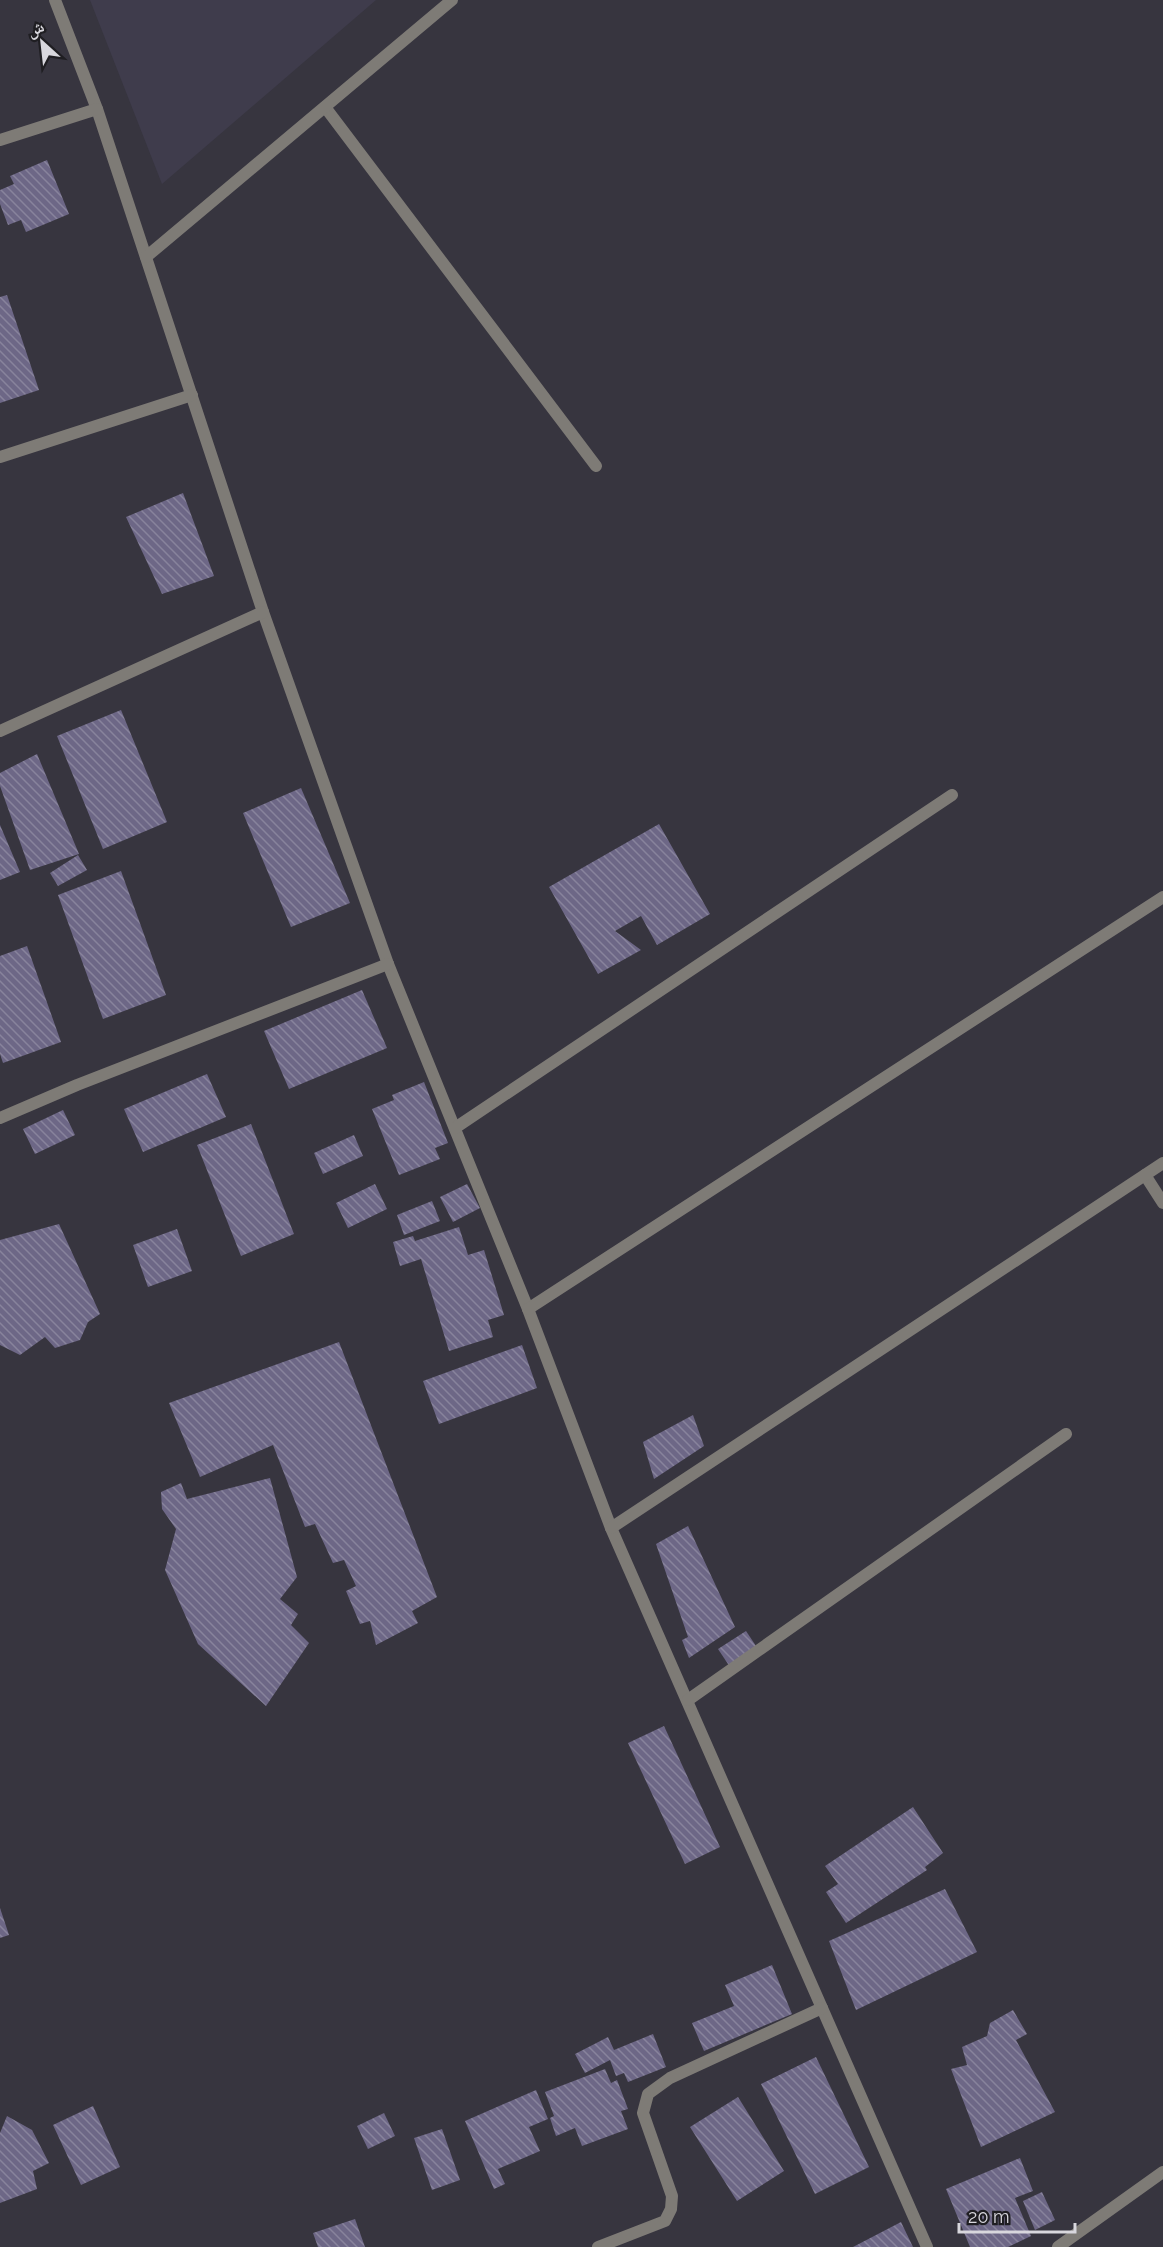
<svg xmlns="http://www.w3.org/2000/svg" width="1163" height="2247" font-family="Raleway,'Noto Naskh Arabic',sans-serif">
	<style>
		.built { fill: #3f3c4c }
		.building { fill: url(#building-back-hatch) }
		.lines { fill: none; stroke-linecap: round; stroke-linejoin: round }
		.street { stroke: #7e7b76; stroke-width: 12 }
	</style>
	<defs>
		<pattern id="building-back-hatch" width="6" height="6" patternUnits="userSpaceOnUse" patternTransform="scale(1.5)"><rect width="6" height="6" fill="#6d6786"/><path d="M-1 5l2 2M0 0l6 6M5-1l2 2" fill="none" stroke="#88839c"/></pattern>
	</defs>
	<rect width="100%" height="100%" fill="#37353f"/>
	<!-- built -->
	<path class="built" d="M90,0H376L162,184Z"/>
	<!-- building -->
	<g class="building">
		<path d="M47,160L69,214L26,232L21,220L8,225L0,204V190L14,184L10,176Z"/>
		<path d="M7,295L39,390L0,403V297Z"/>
		<path d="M183,493L214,576L162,594L126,517Z"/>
		<path d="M121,710L167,822L103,849L57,736Z"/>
		<path d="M37,754L79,854L30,870L0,786V773Z"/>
		<path d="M301,788L350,903L291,927L243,813Z"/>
		<path d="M659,824L710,914L657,945L641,916L615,931L641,950L598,974L549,887Z"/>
		<path d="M0,825L20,872L0,880Z"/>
		<path d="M78,855L87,870L58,886L50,873Z"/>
		<path d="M121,871L166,995L103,1019L58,895Z"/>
		<path d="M27,946L61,1042L3,1063L0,1054V956Z"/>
		<path d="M362,990L387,1048L289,1089L264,1031Z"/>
		<path d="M207,1074L226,1117L143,1152L124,1109Z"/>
		<path d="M424,1082L448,1143L435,1148L440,1159L399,1175L372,1109L394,1100L392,1095Z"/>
		<path d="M63,1110L75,1135L35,1154L23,1129Z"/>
		<path d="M251,1124L294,1234L241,1256L197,1145Z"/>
		<path d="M354,1135L363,1156L323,1174L314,1153Z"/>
		<path d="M375,1184L387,1209L348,1228L336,1203Z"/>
		<path d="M467,1184L480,1208L453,1222L440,1197Z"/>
		<path d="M432,1201L440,1221L404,1235L397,1215Z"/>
		<path d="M59,1224L100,1314L88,1322L80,1340L55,1348L45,1337L20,1355L0,1345V1240Z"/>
		<path d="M459,1227L468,1255L484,1250L504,1315L488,1320L493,1337L449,1351L421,1259L400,1266L393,1242L413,1236L415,1241Z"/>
		<path d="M177,1229L192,1271L148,1287L133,1245Z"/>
		<path d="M339,1342L437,1597L412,1611L418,1623L376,1645L370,1621L360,1624L346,1591L356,1586L344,1560L333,1563L315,1524L305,1527L273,1445L200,1477L169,1403Z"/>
		<path d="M522,1345L537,1388L439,1424L423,1381Z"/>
		<path d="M693,1415L704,1446L654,1479L643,1442Z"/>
		<path d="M270,1478L297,1577L280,1599L298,1614L291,1625L309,1643L266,1706L198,1644L165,1570L176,1529L162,1509L161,1492L181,1483L187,1499Z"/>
		<path d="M688,1526L735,1627L689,1658L682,1640L688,1637L656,1544Z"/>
		<path d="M746,1631L758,1649L730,1667L718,1649Z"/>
		<path d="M664,1726L720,1847L685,1864L628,1743Z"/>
		<path d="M913,1807L943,1853L925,1867L927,1870L846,1923L826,1892L838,1884L825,1866Z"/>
		<path d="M945,1889L977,1952L856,2010L829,1941Z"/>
		<path d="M0,1908L9,1935L0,1938Z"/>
		<path d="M772,1965L792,2014L704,2051L692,2023L734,2006L725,1985Z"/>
		<path d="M1013,2010L1027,2034L1016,2040L1055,2112L981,2147L951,2069L967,2065L962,2047L987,2036L990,2023Z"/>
		<path d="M653,2034L666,2067L628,2082L624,2073L616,2076L610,2060L585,2073L575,2054L608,2037L614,2050Z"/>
		<path d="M816,2057L869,2167L815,2194L761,2084Z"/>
		<path d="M605,2069L611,2083L617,2080L628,2109L621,2111L628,2129L582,2146L575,2128L556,2136L550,2118L554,2116L545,2092Z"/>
		<path d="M536,2090L548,2119L529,2127L540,2151L498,2169L505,2184L494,2189L465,2121Z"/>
		<path d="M738,2097L784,2171L737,2201L690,2127Z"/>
		<path d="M93,2106L120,2167L81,2185L53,2125Z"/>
		<path d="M384,2113L395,2136L368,2149L357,2126Z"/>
		<path d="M7,2116L32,2130L49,2163L33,2171L37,2189L0,2203V2133Z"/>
		<path d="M442,2129L460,2180L432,2190L414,2138Z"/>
		<path d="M1020,2158L1033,2191L1015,2198L1031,2236L1008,2247H970L946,2189Z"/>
		<path d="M1042,2192L1055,2220L1035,2230L1023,2201Z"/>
		<path d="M355,2219L365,2247H318L313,2233Z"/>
		<path d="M901,2222L913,2247H853Z"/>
	</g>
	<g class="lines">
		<!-- street -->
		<g class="street">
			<path d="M55,0L97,109L263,612L388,964L528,1309L611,1528L927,2247"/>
			<path d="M325,107L596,466"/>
			<path d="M0,140L97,109"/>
			<path d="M146,257L452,0"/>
			<path d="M0,457L192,395"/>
			<path d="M0,731L263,612"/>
			<path d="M0,1118L77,1085L388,964"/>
			<path d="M455,1128L952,795"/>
			<path d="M1145,1175L1163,1203"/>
			<path d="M528,1309L1163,897"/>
			<path d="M611,1528L1163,1163"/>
			<path d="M688,1700L1066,1434"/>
			<path d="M598,2247L665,2221L671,2209L672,2196L643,2113L648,2094L670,2078L822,2008"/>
			<path d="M1058,2247L1163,2172"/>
		</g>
	</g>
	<!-- north arrow -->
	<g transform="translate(42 42) rotate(333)" stroke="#1f1e22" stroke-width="4.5" paint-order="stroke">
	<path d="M0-4.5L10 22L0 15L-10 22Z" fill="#d8d7dd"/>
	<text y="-9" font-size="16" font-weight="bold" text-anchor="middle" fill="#d8d7dd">ش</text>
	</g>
	<!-- scale -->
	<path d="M959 2223v9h116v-9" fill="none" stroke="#d8d7dd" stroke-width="3"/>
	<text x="968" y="2223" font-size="18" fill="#d8d7dd" stroke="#1f1e22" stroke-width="4.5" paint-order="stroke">20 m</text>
</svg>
